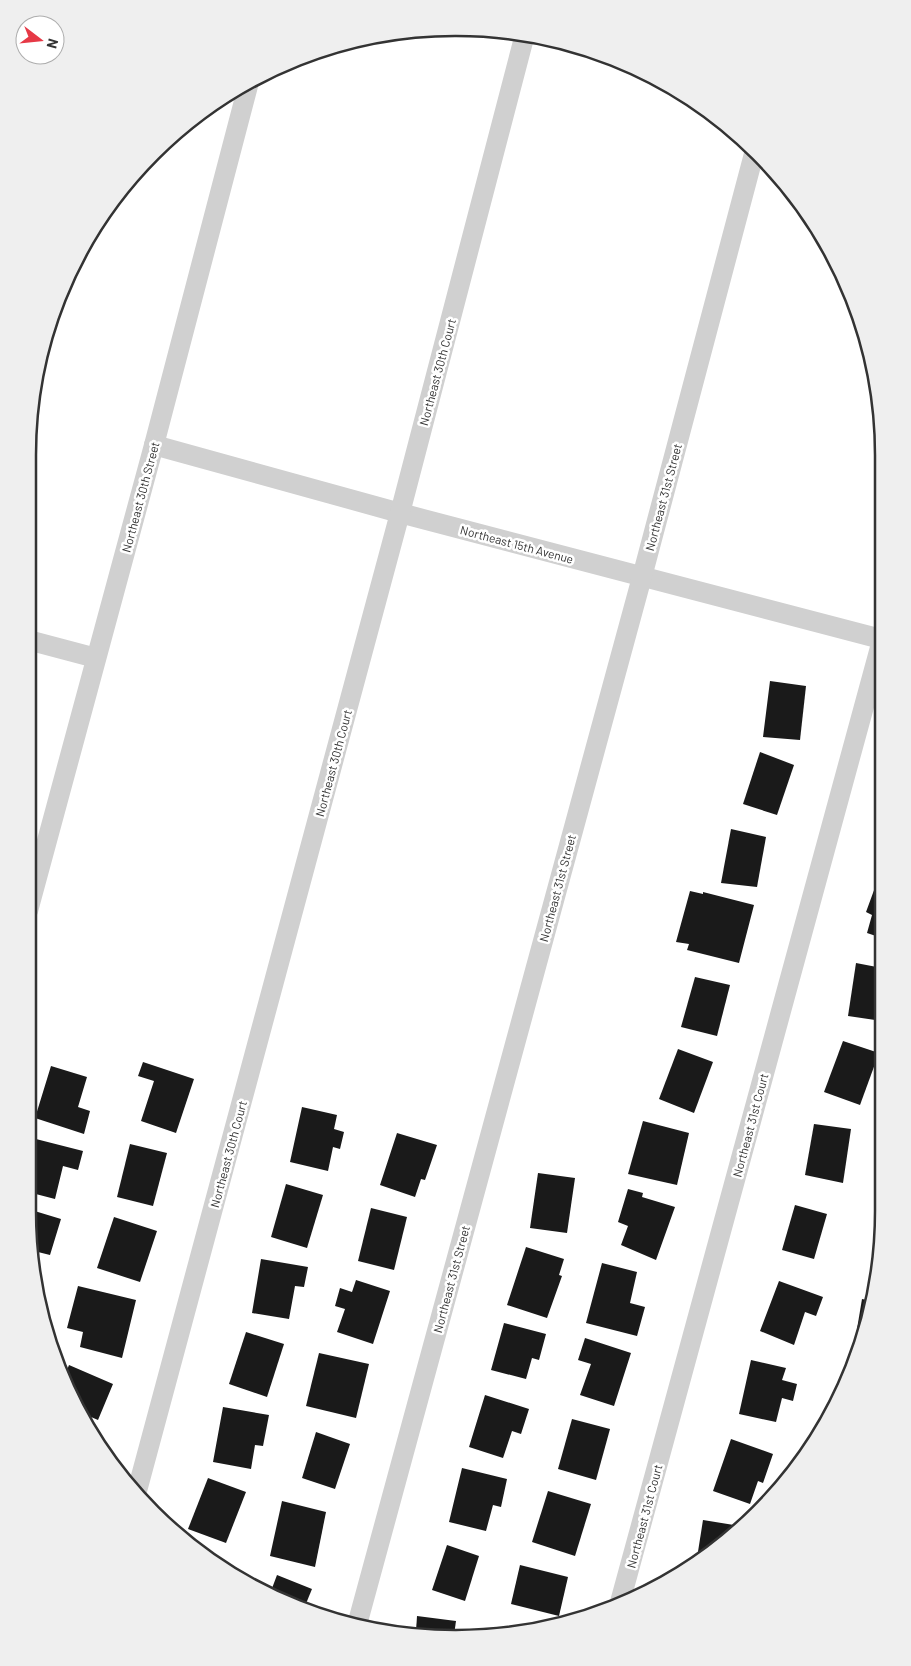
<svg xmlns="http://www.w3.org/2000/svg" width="911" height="1666" font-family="Barlow,sans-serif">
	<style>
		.building { fill: #1a1a1a }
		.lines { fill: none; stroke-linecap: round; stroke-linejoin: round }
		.minor { stroke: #d0d0d0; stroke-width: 20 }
		.labels { text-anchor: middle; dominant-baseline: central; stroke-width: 5; stroke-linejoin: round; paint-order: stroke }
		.street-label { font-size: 12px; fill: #333; stroke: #fff }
		.rim { fill: none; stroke: #333; stroke-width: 2.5 }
	</style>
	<rect width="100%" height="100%" fill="#fff"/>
	<!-- building -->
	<g class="building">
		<path d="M770,681L806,686L800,740L763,737Z"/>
		<path d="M760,752L794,765L777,815L743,804Z"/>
		<path d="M731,829L766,837L757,887L721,883Z"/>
		<path d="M877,882L881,884L882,938L867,933L872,915L866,912Z"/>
		<path d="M690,891L703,894V892L754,905L739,963L687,950L689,944L676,942Z"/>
		<path d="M856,963L882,968V1021L848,1016Z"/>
		<path d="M695,977L730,985L717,1036L681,1027Z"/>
		<path d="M843,1041L879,1053L860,1105L824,1092Z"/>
		<path d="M678,1049L713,1062L694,1113L659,1099Z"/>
		<path d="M143,1062L194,1079L176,1133L141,1121L154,1081L138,1076Z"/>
		<path d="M51,1066L87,1077L78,1107L90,1111L84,1134L35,1118Z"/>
		<path d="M302,1107L337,1115L334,1129L344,1132L340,1149L333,1147L328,1171L290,1162Z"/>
		<path d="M643,1121L689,1133L677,1185L628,1174Z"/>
		<path d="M814,1124L851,1129L843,1183L805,1175Z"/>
		<path d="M397,1133L437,1145L425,1180L421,1179L415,1197L380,1185Z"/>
		<path d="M32,1138L83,1151L78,1170L63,1166L55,1199L28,1192V1154Z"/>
		<path d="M130,1144L167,1153L153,1206L117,1197Z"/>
		<path d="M538,1173L575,1178L567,1233L530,1228Z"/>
		<path d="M286,1184L323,1195L307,1248L271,1237Z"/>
		<path d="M628,1189L643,1193L642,1197L675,1207L656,1260L621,1245L628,1226L618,1222Z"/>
		<path d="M795,1205L827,1214L814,1259L782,1250Z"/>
		<path d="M371,1208L407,1217L394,1270L358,1261Z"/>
		<path d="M28,1209L61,1219L50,1255L38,1252L36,1260Z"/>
		<path d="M114,1217L157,1231L140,1282L97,1268Z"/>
		<path d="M526,1247L564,1259L559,1275L562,1276L547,1318L507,1305Z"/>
		<path d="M261,1259L308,1267L304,1287L295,1286L289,1319L252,1313Z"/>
		<path d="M602,1263L637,1272L630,1303L645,1307L637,1336L586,1323Z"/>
		<path d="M356,1280L390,1291L373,1344L337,1332L345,1309L335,1306L340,1288L352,1292Z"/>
		<path d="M779,1281L823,1297L816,1316L805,1312L794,1345L760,1331Z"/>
		<path d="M78,1286L136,1300L122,1358L80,1347L83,1332L67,1328Z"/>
		<path d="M862,1299L872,1301L869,1322L865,1331L857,1329Z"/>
		<path d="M504,1323L546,1334L539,1360L532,1358L526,1379L491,1370Z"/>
		<path d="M246,1332L284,1344L267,1397L229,1384Z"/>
		<path d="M585,1338L631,1353L614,1406L580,1395L591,1364L578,1360Z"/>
		<path d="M319,1353L369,1364L356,1418L306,1406Z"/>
		<path d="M751,1360L786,1368L782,1380L797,1384L793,1401L782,1398L776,1422L739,1414Z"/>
		<path d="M69,1365L113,1384L98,1420L91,1417L89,1421L65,1375Z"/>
		<path d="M485,1395L529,1409L521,1434L512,1431L503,1458L469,1447Z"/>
		<path d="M223,1407L269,1415L263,1446L255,1445L251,1469L213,1462Z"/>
		<path d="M572,1419L610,1429L596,1480L558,1469Z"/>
		<path d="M316,1432L350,1444L335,1489L302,1478Z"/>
		<path d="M731,1439L773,1454L763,1483L758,1481L750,1504L713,1491Z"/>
		<path d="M462,1468L507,1479L501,1507L493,1505L486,1531L449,1522Z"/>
		<path d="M208,1478L246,1492L226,1543L188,1529Z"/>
		<path d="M548,1491L591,1504L575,1556L532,1542Z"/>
		<path d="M282,1501L326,1512L315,1567L270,1556Z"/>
		<path d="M703,1520L740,1526L738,1532L697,1558Z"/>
		<path d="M447,1545L479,1556L465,1601L432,1590Z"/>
		<path d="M520,1565L568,1577L559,1616L511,1604Z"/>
		<path d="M277,1575L312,1589L305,1606L271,1591Z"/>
		<path d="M417,1616L456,1621L454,1635L416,1631Z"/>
	</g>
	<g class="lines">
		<!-- minor -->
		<g class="minor">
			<path d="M154,445L400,513L881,639"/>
			<path d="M28,640L96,658"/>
			<path d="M28,911L154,445L249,82"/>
			<path d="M137,1491L400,513L525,34"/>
			<path d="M619,1606L881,644"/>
			<path d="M357,1625L642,577L755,150"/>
		</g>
	</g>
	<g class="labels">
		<!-- street labels -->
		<g class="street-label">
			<text transform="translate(437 372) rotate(-75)">Northeast 30th Court</text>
			<text transform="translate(140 497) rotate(-75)">Northeast 30th Street</text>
			<text transform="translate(663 497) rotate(-75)">Northeast 31st Street</text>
			<text transform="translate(517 544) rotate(15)">Northeast 15th Avenue</text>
			<text transform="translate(333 763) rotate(-75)">Northeast 30th Court</text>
			<text transform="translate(557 888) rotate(-75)">Northeast 31st Street</text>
			<text transform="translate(750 1125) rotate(-75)">Northeast 31st Court</text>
			<text transform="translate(228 1154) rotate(-75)">Northeast 30th Court</text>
			<text transform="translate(451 1279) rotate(-75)">Northeast 31st Street</text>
			<text transform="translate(644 1516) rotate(-75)">Northeast 31st Court</text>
		</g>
	</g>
	<!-- crop -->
	<path d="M0 0H911V1666H0ZM455 36H456A419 419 0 0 1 875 455V1211A419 419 0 0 1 456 1630H455A419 419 0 0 1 36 1211V455A419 419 0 0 1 455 36Z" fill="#efefef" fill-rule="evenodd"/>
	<path class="rim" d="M455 36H456A419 419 0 0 1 875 455V1211A419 419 0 0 1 456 1630H455A419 419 0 0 1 36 1211V455A419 419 0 0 1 455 36Z"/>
	<!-- north arrow -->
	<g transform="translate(40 40) rotate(106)"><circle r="24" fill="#ffffff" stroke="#adadad"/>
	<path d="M0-4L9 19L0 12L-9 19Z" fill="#e63946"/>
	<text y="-8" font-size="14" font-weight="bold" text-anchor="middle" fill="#333333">N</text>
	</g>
</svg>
